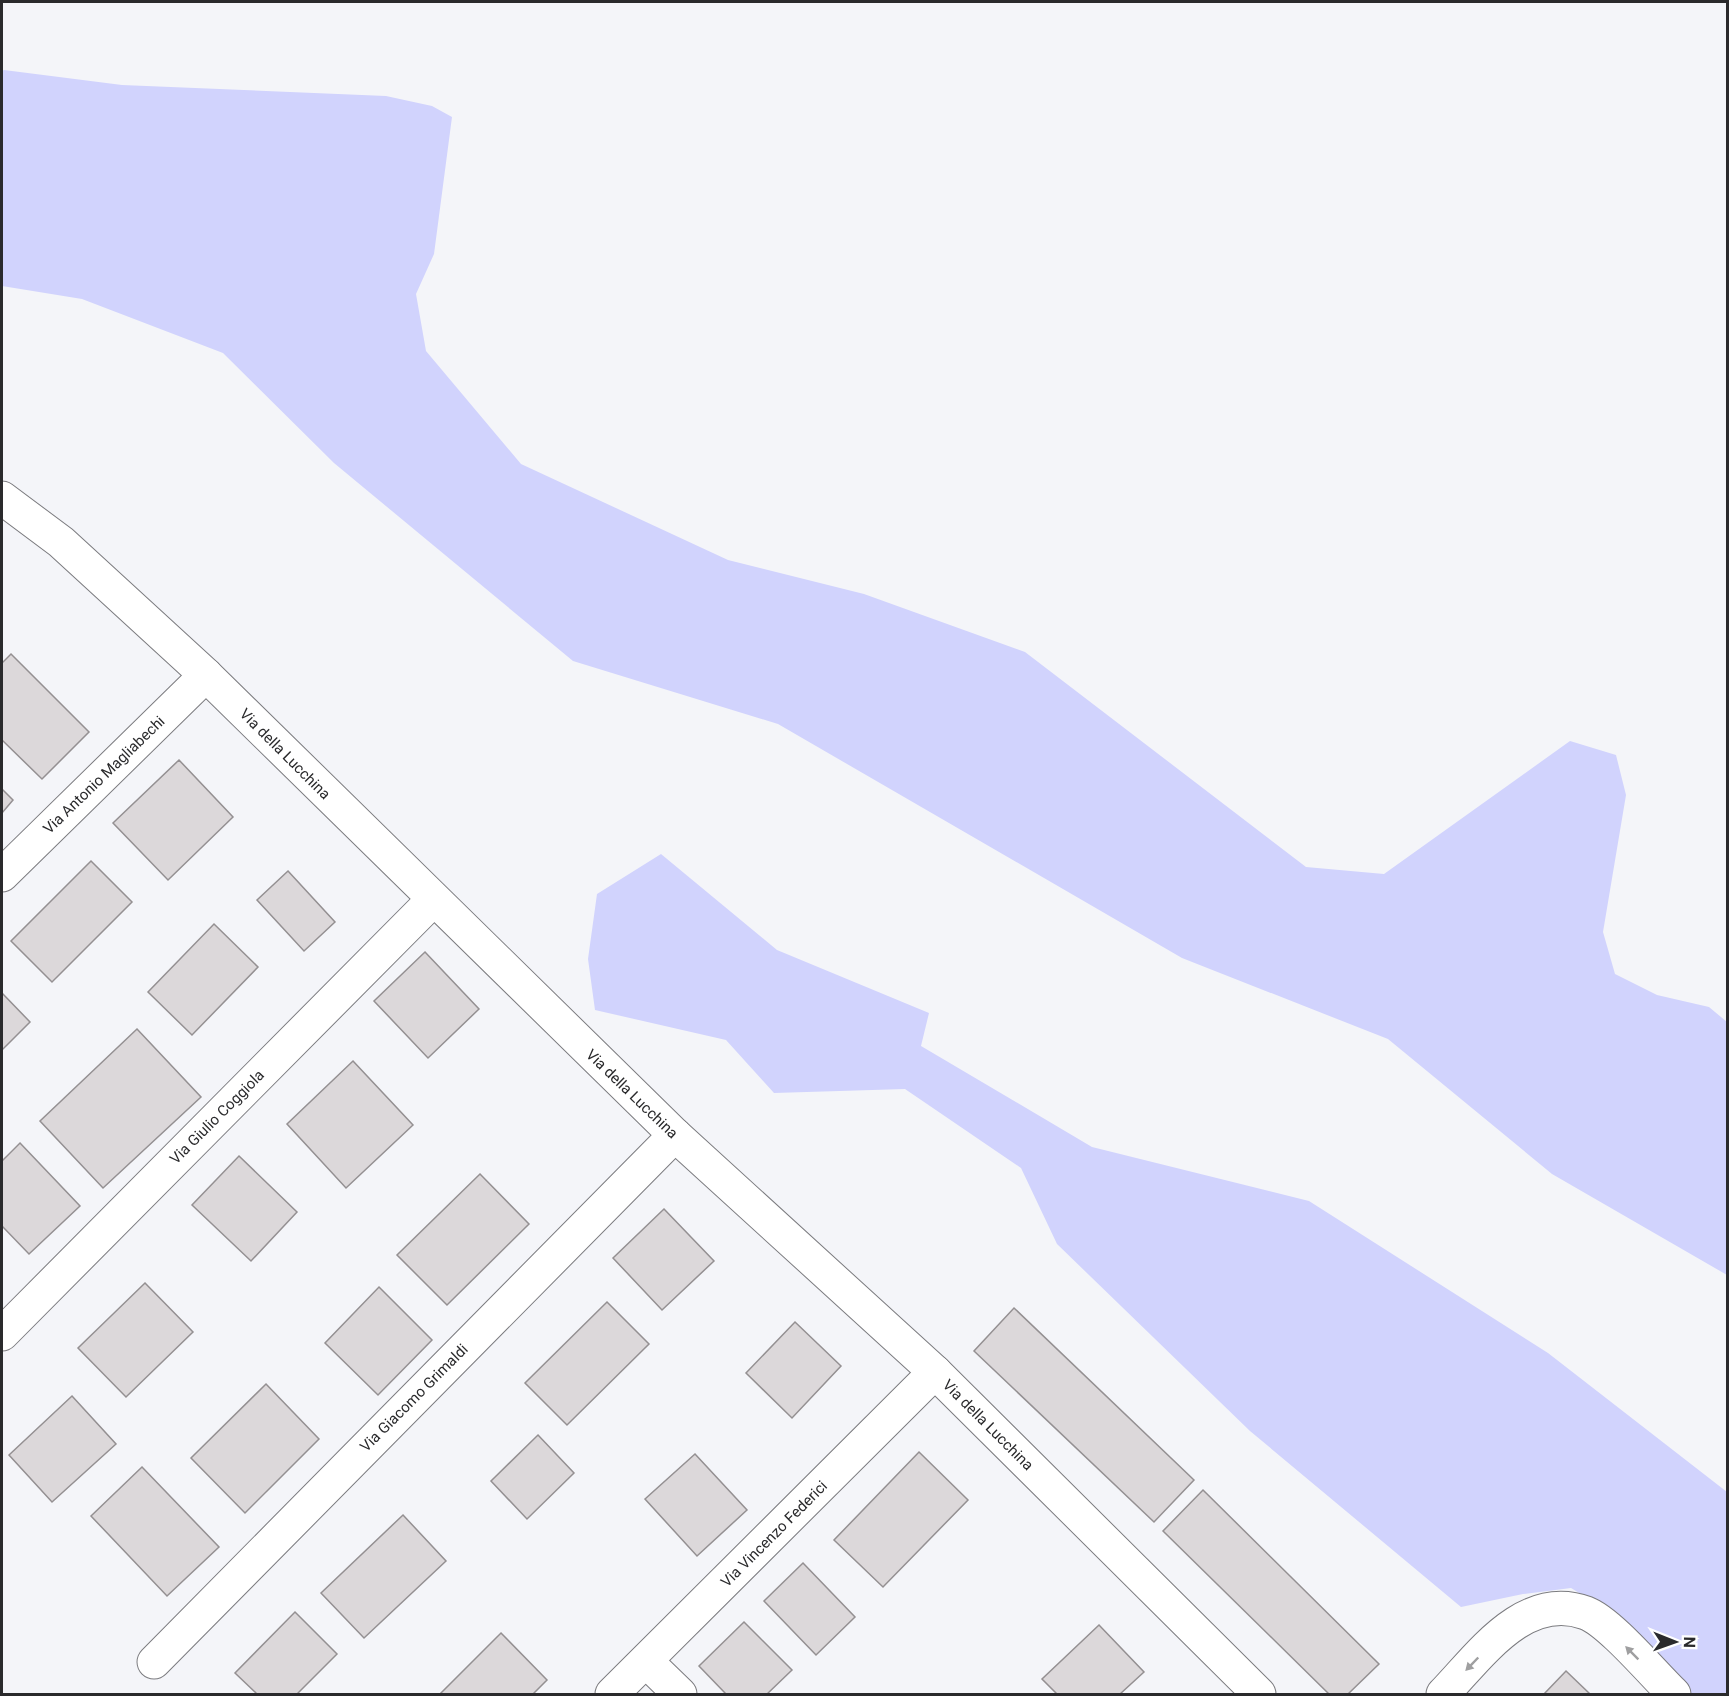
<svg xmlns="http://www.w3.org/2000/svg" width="1729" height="1696" font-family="Roboto,sans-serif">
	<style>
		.green { fill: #d1d3fd }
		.building { fill: #dcd8da; stroke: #949092; stroke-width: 1.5 }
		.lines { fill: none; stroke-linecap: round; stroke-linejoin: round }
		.minor-casing { stroke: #7b7b7f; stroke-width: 35 }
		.minor { stroke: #fff; stroke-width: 33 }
		.oneway { fill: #9f9fa0 }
		.labels { text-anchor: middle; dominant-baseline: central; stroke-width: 4.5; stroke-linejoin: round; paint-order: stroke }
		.street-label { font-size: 15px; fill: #2a2a2c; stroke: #fff }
	</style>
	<rect width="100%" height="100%" fill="#f4f5f9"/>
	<!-- green -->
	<g class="green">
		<path d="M4,70L122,85L386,96L432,106L452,117L434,254L416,294L426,351L521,464L728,560L864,594L1025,652L1306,867L1384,874L1570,741L1616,755L1626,795L1603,932L1615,974L1657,995L1709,1007L1727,1022V1275L1552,1174L1388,1039L1182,958L778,724L573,661L334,463L223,353L82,299L2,286V71Z"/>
		<path d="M661,854L777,950L929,1013L921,1046L1092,1147L1309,1201L1548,1353L1727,1492V1694H1692L1609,1611L1571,1588L1523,1594L1461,1607L1250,1431L1057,1244L1021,1168L905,1089L774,1093L726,1040L595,1010L588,959L597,894Z"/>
	</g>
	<!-- building -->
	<g class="building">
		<path d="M11,654L89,732L42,779L2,740V663Z"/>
		<path d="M179,760L233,817L168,880L113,823Z"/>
		<path d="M2,789L13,800L2,813Z"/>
		<path d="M91,861L132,902L52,982L11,941Z"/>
		<path d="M288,871L335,922L304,951L257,900Z"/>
		<path d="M214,924L258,967L192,1035L148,992Z"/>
		<path d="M425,952L479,1009L428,1058L374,1001Z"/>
		<path d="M2,993L30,1022L2,1050Z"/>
		<path d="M137,1029L201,1097L103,1188L40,1121Z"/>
		<path d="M353,1061L413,1125L346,1188L287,1124Z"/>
		<path d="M20,1143L80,1206L29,1254L2,1226V1161Z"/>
		<path d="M239,1156L297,1212L251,1261L192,1205Z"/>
		<path d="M480,1174L529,1224L447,1305L397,1255Z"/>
		<path d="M664,1209L714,1261L662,1310L613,1258Z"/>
		<path d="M145,1283L193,1332L126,1397L78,1348Z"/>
		<path d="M379,1287L432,1340L378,1395L325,1343Z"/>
		<path d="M607,1302L649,1344L567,1425L525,1383Z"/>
		<path d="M1014,1308L1194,1480L1154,1522L974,1351Z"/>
		<path d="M795,1322L841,1366L792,1418L746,1373Z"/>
		<path d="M266,1384L319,1439L245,1513L191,1458Z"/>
		<path d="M72,1396L116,1444L52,1502L9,1455Z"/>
		<path d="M538,1435L574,1473L527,1519L491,1481Z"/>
		<path d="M919,1452L968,1500L883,1587L834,1540Z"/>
		<path d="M695,1454L747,1510L697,1556L645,1499Z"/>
		<path d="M142,1467L219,1547L167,1596L91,1516Z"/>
		<path d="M1203,1490L1379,1664L1348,1694H1329L1163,1531Z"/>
		<path d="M403,1515L446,1561L364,1638L321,1593Z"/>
		<path d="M803,1563L855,1617L816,1655L764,1601Z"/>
		<path d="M295,1612L337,1654L297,1694H257L235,1673Z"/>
		<path d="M744,1622L792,1670L767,1694H726L699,1666Z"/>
		<path d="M1099,1625L1144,1672L1120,1694H1057L1042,1679Z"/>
		<path d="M501,1633L547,1680L533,1694H440Z"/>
		<path d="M1566,1671L1590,1694H1544Z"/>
	</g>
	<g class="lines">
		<defs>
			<g id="minor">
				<path d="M2,498L61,542L206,675L675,1135L935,1372L1259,1694"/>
				<path d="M2,875L206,675"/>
				<path d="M2,1334L433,900"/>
				<path d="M154,1662L675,1135"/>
				<path d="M647,1662L680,1694"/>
				<path d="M612,1694L935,1372"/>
				<path d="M1443,1694C1479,1657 1524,1590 1586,1613C1610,1622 1654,1675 1674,1694"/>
			</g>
		</defs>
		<!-- minor casing -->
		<use href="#minor" class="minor-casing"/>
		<!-- minor -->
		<use href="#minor" class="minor"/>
	</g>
	<!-- one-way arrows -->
	<defs><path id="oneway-solid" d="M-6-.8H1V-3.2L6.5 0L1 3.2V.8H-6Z" transform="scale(1.5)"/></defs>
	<g class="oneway">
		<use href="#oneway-solid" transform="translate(1632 1653) rotate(-135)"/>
		<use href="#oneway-solid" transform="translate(1472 1664) rotate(134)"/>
	</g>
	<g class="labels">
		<!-- street labels -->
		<g class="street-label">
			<text transform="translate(285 754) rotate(45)">Via della Lucchina</text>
			<text transform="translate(104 775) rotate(-44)">Via Antonio Magliabechi</text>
			<text transform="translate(632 1094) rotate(44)">Via della Lucchina</text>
			<text transform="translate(217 1117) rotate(-45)">Via Giulio Coggiola</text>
			<text transform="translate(414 1398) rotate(-45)">Via Giacomo Grimaldi</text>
			<text transform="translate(988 1425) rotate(45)">Via della Lucchina</text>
			<text transform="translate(774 1534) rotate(-45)">Via Vincenzo Federici</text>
		</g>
	</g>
	<!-- border -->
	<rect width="1729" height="1696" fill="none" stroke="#2a2a2c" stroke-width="6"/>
	<!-- north arrow -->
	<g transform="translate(1675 1642) rotate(91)" stroke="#ffffff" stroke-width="4.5" paint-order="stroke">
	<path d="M0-4.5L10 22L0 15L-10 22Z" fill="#2a2a2c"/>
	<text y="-9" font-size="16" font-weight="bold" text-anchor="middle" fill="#2a2a2c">N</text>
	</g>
</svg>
